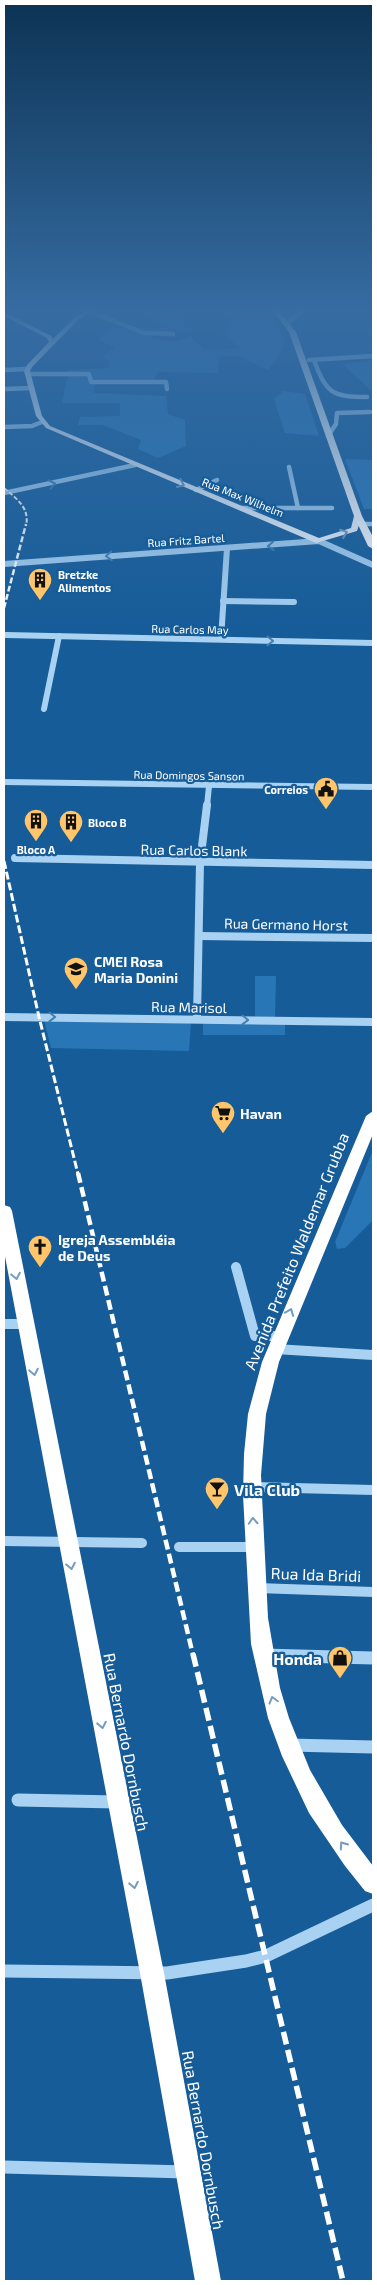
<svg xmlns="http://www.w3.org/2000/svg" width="377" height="2285" font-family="'Exo 2',sans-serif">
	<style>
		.green { fill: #2976b6 }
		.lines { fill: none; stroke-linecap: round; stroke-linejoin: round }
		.minor-far4 { stroke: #a9d1f2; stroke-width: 4.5 }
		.minor-far3 { stroke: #a9d1f2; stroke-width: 6 }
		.minor-far2 { stroke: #a9d1f2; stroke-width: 8 }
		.minor-far1 { stroke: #a9d1f2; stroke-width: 10 }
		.minor { stroke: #a9d1f2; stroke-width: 13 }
		.major { fill: #f4f9ff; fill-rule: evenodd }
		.highway { fill: #fff; fill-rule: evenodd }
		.rail-far4 { stroke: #fff; stroke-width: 2; stroke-dasharray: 4.5 2; stroke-linecap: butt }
		.rail-far3 { stroke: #fff; stroke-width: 2.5; stroke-dasharray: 6 2.5; stroke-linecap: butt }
		.rail-far2 { stroke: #fff; stroke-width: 3; stroke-dasharray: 8 3; stroke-linecap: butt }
		.rail-far1 { stroke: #fff; stroke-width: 4.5; stroke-dasharray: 10 4.5; stroke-linecap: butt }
		.rail { stroke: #fff; stroke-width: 5.5; stroke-dasharray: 13 5.5; stroke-linecap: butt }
		.oneway { stroke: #427fb3 }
		.oneway2 { stroke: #6f9bc1 }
		.oneway3 { stroke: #739dc1 }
		.labels { text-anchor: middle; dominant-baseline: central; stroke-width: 4.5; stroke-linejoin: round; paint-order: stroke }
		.far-street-label { font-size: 11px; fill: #fff; stroke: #165c98 }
		.far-poi-label { font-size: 11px; font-weight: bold; fill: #fff; stroke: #165c98; text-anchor: start }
		.street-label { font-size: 14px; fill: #fff; stroke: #165c98 }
		.poi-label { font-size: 14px; font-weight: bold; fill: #fff; stroke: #165c98; text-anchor: start }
		.near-street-label { font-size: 16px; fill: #fff; stroke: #165c98 }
		.near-poi-label { font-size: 16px; font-weight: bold; fill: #fff; stroke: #165c98; text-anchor: start }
	</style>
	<rect width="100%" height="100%" fill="#165c98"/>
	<!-- green -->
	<g class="green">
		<path d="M142,311H183L181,317L194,332L173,330L170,334L149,333V337C164,342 176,344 190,336L205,350L239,348L223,333L234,317L223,316L220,312L223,311H265C288,336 290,344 268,370L239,356H220L218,373L158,372L154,380L95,381L94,393L166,396L168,414L185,420L186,446L158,458L138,449L141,440L103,425H78L80,417L120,416V403H62L69,370L109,368L110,362L102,357L115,347L99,340L110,327L166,328Z"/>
		<path d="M373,360V392L342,364Z"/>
		<path d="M283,391L305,394L319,436L285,433L274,399Z"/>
		<path d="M345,459L373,460V509H364Z"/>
		<path d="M255,976H276L275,1017H255Z"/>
		<path d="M44,1020L191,1022L189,1051L51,1048Z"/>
		<path d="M203,1022L285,1023V1035H203Z"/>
		<path d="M373,1150V1220L345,1248L337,1249L335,1242Z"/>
	</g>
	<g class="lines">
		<!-- minor-far4 -->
		<g class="minor-far4">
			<path d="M89,311L144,333L173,334"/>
			<path d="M288,323L301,311"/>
			<path d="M309,360L373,356"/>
			<path d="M314,360C326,393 332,397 367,397"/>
			<path d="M4,370L28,369"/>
			<path d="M28,374H89L91,382H166L167,389"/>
			<path d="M4,389L32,388"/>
			<path d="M4,427L32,426L42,422"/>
			<path d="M328,436L336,424L337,413L370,412"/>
			<path d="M289,467L298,508"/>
			<path d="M196,490L217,480"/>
			<path d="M4,493L135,465"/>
			<path d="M241,508H332"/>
			<path d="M362,524H373"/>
		</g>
		<!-- minor-far3 -->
		<g class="minor-far3">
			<path d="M4,564L319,541L373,565"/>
			<path d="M223,601L294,602"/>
			<path d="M6,635L373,643"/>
			<path d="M221,639L227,548"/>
			<path d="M44,709L59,636"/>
			<path d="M4,782L373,787"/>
			<path d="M207,806L209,786"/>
		</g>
		<!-- minor-far2 -->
		<g class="minor-far2">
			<path d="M15,858L373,865"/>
			<path d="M199,936L373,938"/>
			<path d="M4,1017L373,1022"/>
			<path d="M197,1019L200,863L207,805"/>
		</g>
		<!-- minor-far1 -->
		<g class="minor-far1">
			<path d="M236,1267L255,1336H280"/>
			<path d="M4,1324H25"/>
			<path d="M275,1349L373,1355"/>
			<path d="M253,1487L373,1490"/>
			<path d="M4,1541L142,1543"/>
			<path d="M179,1547H254"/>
			<path d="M257,1588L373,1592"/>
			<path d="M263,1655H273"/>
		</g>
		<!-- minor -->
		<g class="minor">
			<path d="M263,1655L373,1658"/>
			<path d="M289,1745L373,1747"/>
			<path d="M18,1800L117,1802"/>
			<path d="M4,1971L167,1973L246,1961L266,1956L373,1905"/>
			<path d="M4,2167L186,2172"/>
		</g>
		<!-- major -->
		<path class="major" d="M86,311H93L79,319L32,367L30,371L42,416L50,426L319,538L351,528L354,516L358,514L362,516L357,531L316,543L46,428L36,416L24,371L27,365L49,342L47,338L4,316V312L51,336L53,339L75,317Z"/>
		<!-- highway -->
		<g class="highway">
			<path d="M273,311H279L296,332L362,516L373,537V549L368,546L354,516L289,332Z"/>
			<path d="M373,1111V1134L279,1362L266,1414L261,1475L268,1618L280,1688L289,1718L310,1770L342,1825L373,1866V1894L365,1891L345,1866L309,1813L282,1756L268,1718L251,1644L243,1495L244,1454L248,1414L262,1362L366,1116Z"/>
			<path d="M4,1205L10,1207L12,1211L164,1973L221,2281H195L140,1973L4,1251Z"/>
		</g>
		<!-- rail-far4 -->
		<path class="rail-far4" d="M4,488C17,499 30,508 26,526"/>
		<!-- rail-far3 -->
		<path class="rail-far3" d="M4,608L26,524"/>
		<!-- rail-far2 -->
		<path class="rail-far2" d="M4,861L39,1017L78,1174"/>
		<!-- rail-far1 -->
		<path class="rail-far1" d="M78,1173L193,1655"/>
		<!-- rail -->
		<path class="rail" d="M193,1654L343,2281"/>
	</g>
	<!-- one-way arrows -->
	<defs><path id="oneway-chevron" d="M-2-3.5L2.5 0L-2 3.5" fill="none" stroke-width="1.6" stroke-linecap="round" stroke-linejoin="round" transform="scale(1.25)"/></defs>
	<g class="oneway">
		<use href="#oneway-chevron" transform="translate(52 484) rotate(-13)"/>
		<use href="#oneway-chevron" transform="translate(271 546) rotate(177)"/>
		<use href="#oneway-chevron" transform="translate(109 556) rotate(176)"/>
		<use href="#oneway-chevron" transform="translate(270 641) rotate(1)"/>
		<use href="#oneway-chevron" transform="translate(52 1017) rotate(1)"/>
		<use href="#oneway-chevron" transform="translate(245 1020) rotate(1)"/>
	</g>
	<g class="oneway2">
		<use href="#oneway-chevron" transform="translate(181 484) rotate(23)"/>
		<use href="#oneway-chevron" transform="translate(344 533) rotate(-21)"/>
	</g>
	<g class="oneway3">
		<use href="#oneway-chevron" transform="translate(16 1276) rotate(79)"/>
		<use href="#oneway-chevron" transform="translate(290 1312) rotate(-68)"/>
		<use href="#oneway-chevron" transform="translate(34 1372) rotate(79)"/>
		<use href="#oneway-chevron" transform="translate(253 1521) rotate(-93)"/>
		<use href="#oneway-chevron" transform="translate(71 1566) rotate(79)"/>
		<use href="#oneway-chevron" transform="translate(273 1700) rotate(-106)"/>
		<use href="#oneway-chevron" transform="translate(102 1725) rotate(79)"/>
		<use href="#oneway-chevron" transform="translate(343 1845) rotate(-125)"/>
		<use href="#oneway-chevron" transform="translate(134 1885) rotate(79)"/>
	</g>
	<!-- sky -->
	<linearGradient id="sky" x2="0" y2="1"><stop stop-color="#0c3354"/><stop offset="0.49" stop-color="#366ca2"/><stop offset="1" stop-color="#366ca2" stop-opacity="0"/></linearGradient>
	<rect width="377" height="631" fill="url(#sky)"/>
	<!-- icons -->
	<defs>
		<symbol id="building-pin" viewBox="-11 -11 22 30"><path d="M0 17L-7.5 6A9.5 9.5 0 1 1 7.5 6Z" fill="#ffc56a" stroke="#165c98"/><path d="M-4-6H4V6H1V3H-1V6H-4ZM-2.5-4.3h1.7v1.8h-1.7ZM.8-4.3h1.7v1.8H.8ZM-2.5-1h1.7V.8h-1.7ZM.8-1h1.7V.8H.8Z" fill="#111"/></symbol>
		<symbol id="civic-pin" viewBox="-11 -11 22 30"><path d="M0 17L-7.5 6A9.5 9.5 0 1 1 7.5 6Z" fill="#ffc56a" stroke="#165c98"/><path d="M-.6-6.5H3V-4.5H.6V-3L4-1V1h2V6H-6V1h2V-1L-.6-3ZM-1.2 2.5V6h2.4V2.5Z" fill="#111"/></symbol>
		<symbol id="school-pin" viewBox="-11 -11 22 30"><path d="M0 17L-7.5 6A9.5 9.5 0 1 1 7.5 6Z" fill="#ffc56a" stroke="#165c98"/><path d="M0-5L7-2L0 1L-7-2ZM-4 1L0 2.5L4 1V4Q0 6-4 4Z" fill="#111"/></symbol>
		<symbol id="supermarket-pin" viewBox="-11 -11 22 30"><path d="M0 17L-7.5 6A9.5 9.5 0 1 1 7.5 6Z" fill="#ffc56a" stroke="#165c98"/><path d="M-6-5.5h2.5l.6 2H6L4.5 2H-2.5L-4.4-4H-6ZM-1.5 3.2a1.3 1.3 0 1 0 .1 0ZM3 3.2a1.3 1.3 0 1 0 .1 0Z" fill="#111"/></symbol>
		<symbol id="church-pin" viewBox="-11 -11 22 30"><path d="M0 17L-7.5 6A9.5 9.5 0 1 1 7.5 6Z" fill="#ffc56a" stroke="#165c98"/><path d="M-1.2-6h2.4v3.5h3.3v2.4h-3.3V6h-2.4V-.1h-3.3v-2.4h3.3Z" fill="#111"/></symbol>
		<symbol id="bar-pin" viewBox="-11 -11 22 30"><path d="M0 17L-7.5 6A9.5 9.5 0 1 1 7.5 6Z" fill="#ffc56a" stroke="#165c98"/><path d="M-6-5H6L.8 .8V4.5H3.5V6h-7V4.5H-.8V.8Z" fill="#111"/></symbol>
		<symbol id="shop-pin" viewBox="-11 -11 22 30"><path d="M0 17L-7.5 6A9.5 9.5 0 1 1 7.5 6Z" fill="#ffc56a" stroke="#165c98"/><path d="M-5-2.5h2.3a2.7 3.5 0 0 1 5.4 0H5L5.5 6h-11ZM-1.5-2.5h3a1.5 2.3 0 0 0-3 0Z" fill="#111"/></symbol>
	</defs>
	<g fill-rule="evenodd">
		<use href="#building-pin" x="26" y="566" width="28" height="38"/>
		<use href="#civic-pin" x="312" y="775" width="28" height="38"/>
		<use href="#building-pin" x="22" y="807" width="28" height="38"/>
		<use href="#building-pin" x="57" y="808" width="28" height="38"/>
		<use href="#school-pin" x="62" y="955" width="28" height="38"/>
		<use href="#supermarket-pin" x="209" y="1099" width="28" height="38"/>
		<use href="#church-pin" x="26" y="1233" width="28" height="38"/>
		<use href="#bar-pin" x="203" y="1475" width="28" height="38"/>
		<use href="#shop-pin" x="326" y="1644" width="28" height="38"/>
	</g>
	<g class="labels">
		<!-- far-street labels -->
		<g class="far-street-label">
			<text transform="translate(243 497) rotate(22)">Rua Max Wilhelm</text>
			<text transform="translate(186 540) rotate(-4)">Rua Fritz Bartel</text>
			<text transform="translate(190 629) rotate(1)">Rua Carlos May</text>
			<text transform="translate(189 775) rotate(1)">Rua Domingos Sanson</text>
		</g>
		<!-- far-poi labels -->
		<g class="far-poi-label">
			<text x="58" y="574">Bretzke<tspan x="58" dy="13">Alimentos</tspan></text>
			<text x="308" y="789" text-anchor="end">Correios</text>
			<text x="88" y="822">Bloco B</text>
			<text x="36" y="849" text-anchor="middle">Bloco A</text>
		</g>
		<!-- street labels -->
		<g class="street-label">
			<text transform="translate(194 850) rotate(1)">Rua Carlos Blank</text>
			<text transform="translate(286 924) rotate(1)">Rua Germano Horst</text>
			<text transform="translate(189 1007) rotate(1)">Rua Marisol</text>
		</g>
		<!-- poi labels -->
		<g class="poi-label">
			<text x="94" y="961">CMEI Rosa<tspan x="94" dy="16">Maria Donini</tspan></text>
			<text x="240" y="1113">Havan</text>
			<text x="58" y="1239">Igreja Assembléia<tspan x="58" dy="16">de Deus</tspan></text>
		</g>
		<!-- near-street labels -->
		<g class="near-street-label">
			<text transform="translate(296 1251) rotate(-68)">Avenida Prefeito Waldemar Grubba</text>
			<text transform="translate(316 1574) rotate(2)">Rua Ida Bridi</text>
			<text transform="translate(127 1742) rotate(79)">Rua Bernardo Dornbusch</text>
			<text transform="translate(204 2140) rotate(80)">Rua Bernardo Dornbusch</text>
		</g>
		<!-- near-poi labels -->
		<g class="near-poi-label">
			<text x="234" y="1489">Vila Club</text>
			<text x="322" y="1658" text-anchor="end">Honda</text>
		</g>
	</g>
	<!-- border -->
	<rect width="377" height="2285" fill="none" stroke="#ffffff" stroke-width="10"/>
</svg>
